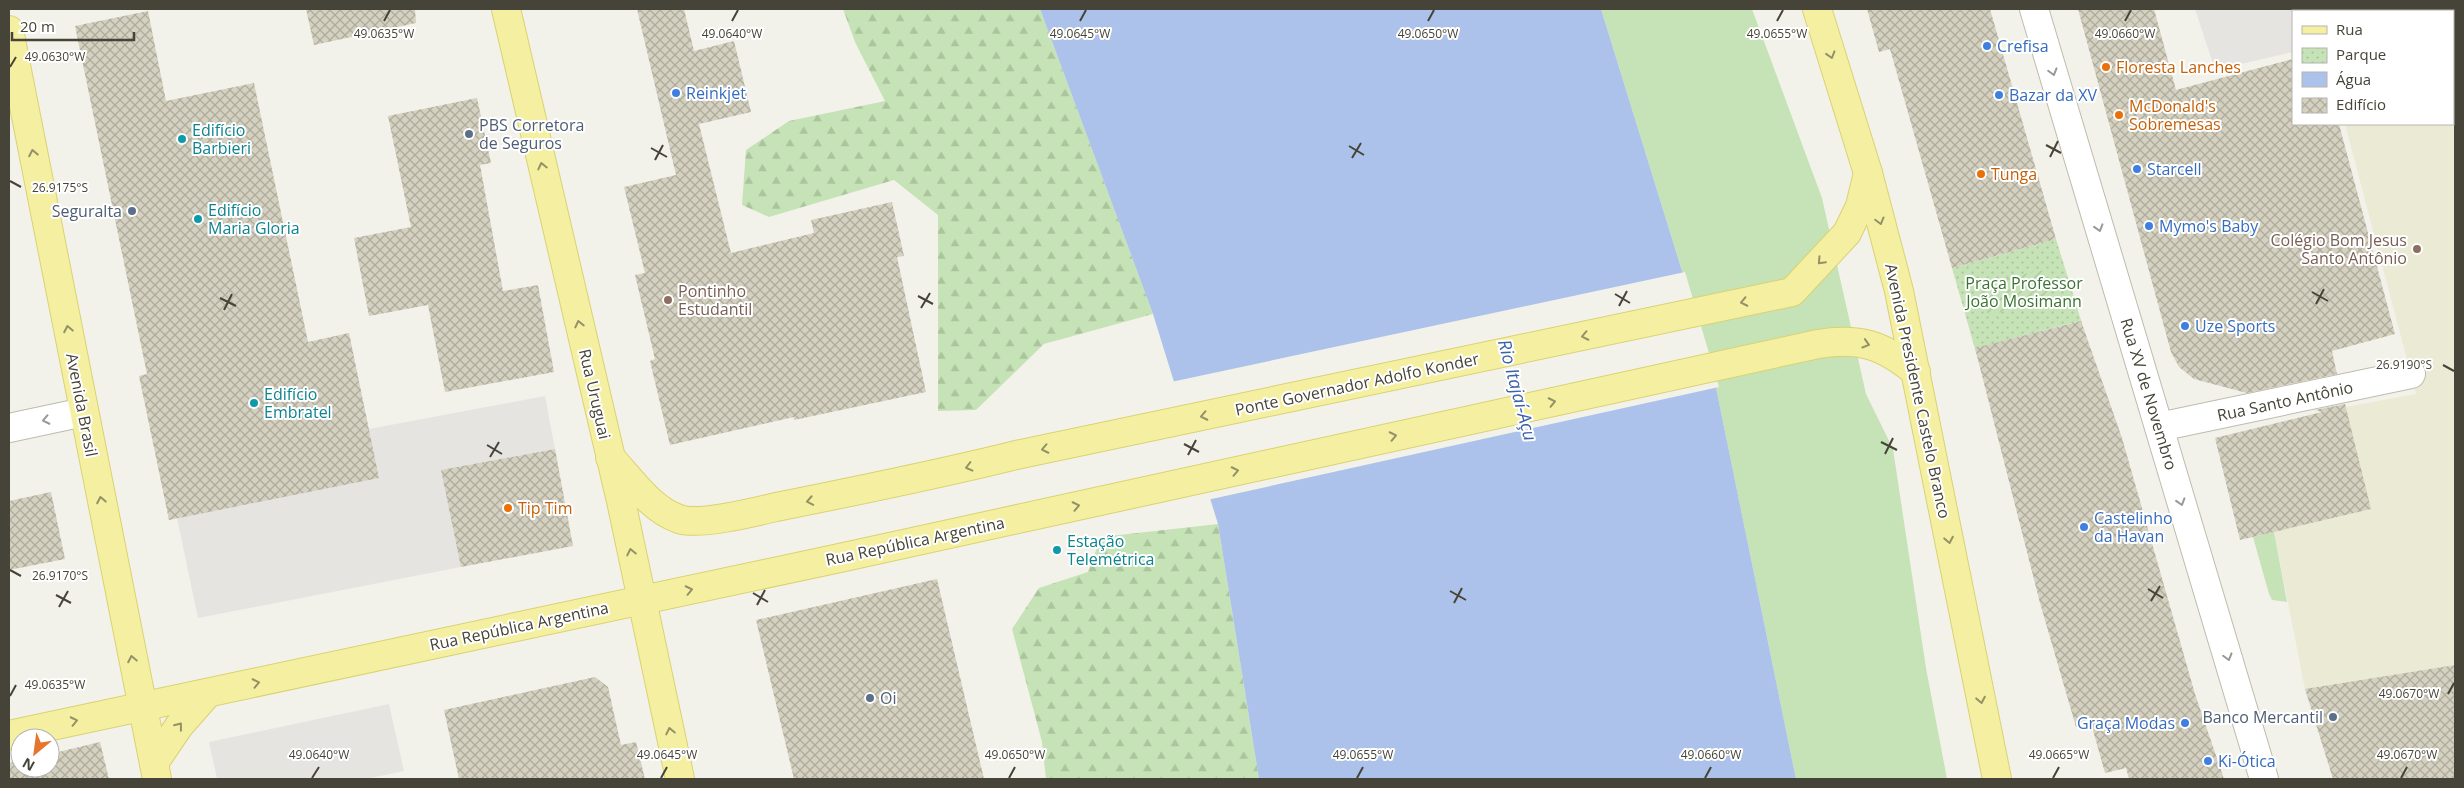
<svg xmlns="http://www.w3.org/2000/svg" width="2464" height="788" font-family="'Open Sans',sans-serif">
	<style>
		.education { fill: #ebead5 }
		.grass { fill: #c5e3b6 }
		.forest { fill: url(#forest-firs) }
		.park { fill: url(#park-dots) }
		.garden { fill: url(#garden-furrows) }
		.parking { fill: #e5e4e1 }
		.water { fill: #acc2ea }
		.pier { fill: #f3f2ea }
		.building { fill: url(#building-cross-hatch) }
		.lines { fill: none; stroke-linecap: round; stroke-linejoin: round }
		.minor-casing { stroke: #bebcad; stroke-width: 30 }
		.major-casing { stroke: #d9d272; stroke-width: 30 }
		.minor { stroke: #fff; stroke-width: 28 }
		.major { stroke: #f5f0a1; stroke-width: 28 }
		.oneway { stroke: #959167 }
		.oneway2 { stroke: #999892 }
		.ticks { fill: none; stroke: #464438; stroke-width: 2 }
		.shop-dot { fill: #3f7fe0; stroke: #fff; stroke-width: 2 }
		.food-dot { fill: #e8710a; stroke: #fff; stroke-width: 2 }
		.service-dot { fill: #5c6f8a; stroke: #fff; stroke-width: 2 }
		.culture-dot { fill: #0f9aa8; stroke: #fff; stroke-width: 2 }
		.education-dot { fill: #8d6e63; stroke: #fff; stroke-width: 2 }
		.labels { text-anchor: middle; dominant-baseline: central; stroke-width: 4; stroke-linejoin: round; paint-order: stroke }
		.shop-label { font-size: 16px; fill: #366cbe; stroke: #fff; text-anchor: start }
		.food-label { font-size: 16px; fill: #c56008; stroke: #fff; text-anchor: start }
		.service-label { font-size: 16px; fill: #4e5e75; stroke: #fff; text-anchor: start }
		.culture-label { font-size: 16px; fill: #0d838f; stroke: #fff; text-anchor: start }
		.education-label { font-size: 16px; fill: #785e54; stroke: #fff; text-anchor: end }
		.park-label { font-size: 16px; fill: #3a7331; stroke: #fff }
		.street-label { font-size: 16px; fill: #464438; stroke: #fff }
		.water-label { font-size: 18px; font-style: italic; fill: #3b61a8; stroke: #fff }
		.ticks-label { font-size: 12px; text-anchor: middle; fill: #464438; stroke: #fff; stroke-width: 4; stroke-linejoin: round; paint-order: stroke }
	</style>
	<defs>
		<pattern id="forest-firs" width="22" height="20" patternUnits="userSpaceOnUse" patternTransform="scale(1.25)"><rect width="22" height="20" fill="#c5e3b6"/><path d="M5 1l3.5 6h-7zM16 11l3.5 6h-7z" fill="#abc49d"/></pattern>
		<pattern id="park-dots" width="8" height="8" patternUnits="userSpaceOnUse" patternTransform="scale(1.25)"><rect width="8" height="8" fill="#c5e3b6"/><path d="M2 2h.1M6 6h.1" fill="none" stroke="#abc49d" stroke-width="1.8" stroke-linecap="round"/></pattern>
		<pattern id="garden-furrows" width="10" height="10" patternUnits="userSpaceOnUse" patternTransform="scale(1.25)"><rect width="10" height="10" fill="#c5e3b6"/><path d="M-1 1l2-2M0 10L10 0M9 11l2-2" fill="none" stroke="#abc49d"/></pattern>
		<pattern id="building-cross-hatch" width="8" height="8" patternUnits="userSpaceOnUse" patternTransform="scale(1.25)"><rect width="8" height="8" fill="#d4d1c0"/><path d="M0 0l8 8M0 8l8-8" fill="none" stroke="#aeab9d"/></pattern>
	</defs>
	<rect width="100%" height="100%" fill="#f3f2ea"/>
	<!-- education -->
	<path class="education" d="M2453,17H2455V665L2305,689L2274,532L2370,509L2345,407L2416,394L2345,124H2453Z"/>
	<!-- grass -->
	<g class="grass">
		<path d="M1601,9H1752L1822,198L1866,394L1893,449L1926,668L1947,779H1796L1712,368Z"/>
		<path d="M2274,532L2287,602L2272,600L2269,594L2253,537Z"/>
	</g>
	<!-- forest -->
	<g class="forest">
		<path d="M843,9H1040L1153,314L1044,344L976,410L938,411V215L894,180L769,217L742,205L746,150L789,121L885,101L855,42Z"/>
		<path d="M1218,524L1259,779H1046L1042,742L1012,629L1039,588L1088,572L1101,537Z"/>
	</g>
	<!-- park -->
	<path class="park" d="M2056,239L2084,330L2077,322L2068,324L1981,347L1977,356L1952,268Z"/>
	<!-- garden -->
	<path class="garden" d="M2041,270C2052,279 2055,287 2049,300L1989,315C1981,306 1978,298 1981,286Z"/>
	<!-- parking -->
	<g class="parking">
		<path d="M2195,9H2455V17H2453V11H2293V52L2215,70Z"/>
		<path d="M545,396L555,449L442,470L461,567L198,618L177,518L378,478L369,429Z"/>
		<path d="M389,704L404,771L366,779H217L209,742Z"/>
	</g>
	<!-- water -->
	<path class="water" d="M1040,9H1601L1712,368L1796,779H1259L1218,524L1153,314Z"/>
	<!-- pier -->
	<path class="pier" d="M1685,272L1719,387L1207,500L1171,382Z"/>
	<!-- building -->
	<g class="building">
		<path d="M306,9H415L416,23L314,45Z"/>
		<path d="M637,9H684L694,51L734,41L751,112L699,124L731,253L814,233L811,220L892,202L904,256L897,257L926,392L794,420V417L670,445L650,361L655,359L635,275L645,273L624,187L676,175Z"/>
		<path d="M1867,9H1990L2056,239L1952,268L1890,49L1879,52Z"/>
		<path d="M2078,9H2154L2176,90L2293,59V124H2339L2395,334L2332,351L2337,374L2247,393L2194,379L2179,367L2171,352Z"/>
		<path d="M148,11L166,101L254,83L308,342L349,333L379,478L169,520L139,376L147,374L75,26Z"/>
		<path d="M477,98L491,163L480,165L503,291L538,285L554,372L445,392L428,305L369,316L354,238L411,227L388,116Z"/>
		<path d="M2081,321L2122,438L2195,694L2224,779H2129L2126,768L2105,773L2091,723L2076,727L2040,603L1975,348Z"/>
		<path d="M2345,404L2371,509L2240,540L2215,438L2322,412L2315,410Z"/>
		<path d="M555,449L573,546L461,567L441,470Z"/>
		<path d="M51,492L65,559L9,570V501Z"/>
		<path d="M937,579L984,779H794L756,620Z"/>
		<path d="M2455,665V779H2333L2305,689Z"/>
		<path d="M595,677L608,687L621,745L636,742L645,779H459L444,710Z"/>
		<path d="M100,742L109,779H9V763L20,760V768H50V754Z"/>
	</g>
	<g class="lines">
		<defs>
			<g id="minor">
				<path d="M2034,9L2264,779"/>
				<path d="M2159,427L2411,374"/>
				<path d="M9,428L84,412"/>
			</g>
			<g id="major">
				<path d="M506,9L621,501L680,779"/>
				<path d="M1817,9L1868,173L1899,291L1997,779"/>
				<path d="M9,30L157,779"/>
				<path d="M610,457C630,478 650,509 679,519C698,526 755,512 776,507C856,491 936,475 1016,455L1792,292L1847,233L1860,206L1868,173"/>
				<path d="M9,735L835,559L1818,344C1860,337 1883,345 1916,372"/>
				<path d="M154,763L179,726L208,693"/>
			</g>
		</defs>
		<!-- minor casing -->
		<use href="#minor" class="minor-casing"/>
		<!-- major casing -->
		<use href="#major" class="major-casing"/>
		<!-- minor -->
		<use href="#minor" class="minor"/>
		<!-- major -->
		<use href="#major" class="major"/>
	</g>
	<!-- one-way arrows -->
	<defs><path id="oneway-chevron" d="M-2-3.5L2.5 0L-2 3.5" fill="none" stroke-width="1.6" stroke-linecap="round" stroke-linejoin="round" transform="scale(1.25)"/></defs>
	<g class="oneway">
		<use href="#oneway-chevron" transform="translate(1831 55) rotate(73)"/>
		<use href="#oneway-chevron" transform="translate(33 153) rotate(-101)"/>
		<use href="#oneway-chevron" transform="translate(542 166) rotate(-103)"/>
		<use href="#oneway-chevron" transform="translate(1880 221) rotate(75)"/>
		<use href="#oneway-chevron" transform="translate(1821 261) rotate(133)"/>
		<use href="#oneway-chevron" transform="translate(1744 302) rotate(168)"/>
		<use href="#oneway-chevron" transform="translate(579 324) rotate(-103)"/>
		<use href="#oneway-chevron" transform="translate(68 329) rotate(-101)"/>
		<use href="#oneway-chevron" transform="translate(1585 336) rotate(168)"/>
		<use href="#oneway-chevron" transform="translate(1866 344) rotate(17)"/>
		<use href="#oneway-chevron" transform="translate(1552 402) rotate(-12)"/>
		<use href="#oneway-chevron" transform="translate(1204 416) rotate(168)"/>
		<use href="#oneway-chevron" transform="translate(1393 436) rotate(-12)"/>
		<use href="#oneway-chevron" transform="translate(1045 449) rotate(168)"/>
		<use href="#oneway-chevron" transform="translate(969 467) rotate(166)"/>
		<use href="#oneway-chevron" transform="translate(1235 471) rotate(-12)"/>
		<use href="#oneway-chevron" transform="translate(101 500) rotate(-101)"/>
		<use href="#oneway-chevron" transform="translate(810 501) rotate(169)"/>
		<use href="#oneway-chevron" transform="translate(1076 506) rotate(-12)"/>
		<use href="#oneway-chevron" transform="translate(1949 540) rotate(79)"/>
		<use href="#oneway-chevron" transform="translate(631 552) rotate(-102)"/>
		<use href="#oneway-chevron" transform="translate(689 590) rotate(-12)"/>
		<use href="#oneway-chevron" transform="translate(132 659) rotate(-101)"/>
		<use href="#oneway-chevron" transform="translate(256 683) rotate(-12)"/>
		<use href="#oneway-chevron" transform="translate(1981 700) rotate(79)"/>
		<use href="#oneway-chevron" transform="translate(74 721) rotate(-12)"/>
		<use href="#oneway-chevron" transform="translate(179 726) rotate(-52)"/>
		<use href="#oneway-chevron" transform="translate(670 731) rotate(-102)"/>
	</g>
	<g class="oneway2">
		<use href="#oneway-chevron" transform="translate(2053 72) rotate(74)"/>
		<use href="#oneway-chevron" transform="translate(2099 228) rotate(73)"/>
		<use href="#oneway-chevron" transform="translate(46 420) rotate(168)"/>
		<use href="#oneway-chevron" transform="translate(2181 502) rotate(73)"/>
		<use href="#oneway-chevron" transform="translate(2228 657) rotate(74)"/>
	</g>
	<!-- ticks -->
	<path class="ticks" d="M384,21L390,10M732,21L738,10M1080,21L1086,10M1428,21L1434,10M1777,21L1783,10M2125,21L2131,10M10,67L16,57M2046,145L2061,153M1349,146L1364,155M651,148L667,157M2050,157L2058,141M1352,158L1361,143M655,160L663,145M10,181L21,187M2312,292L2328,301M1615,294L1630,303M918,296L933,304M220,298L236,306M2316,304L2324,289M1619,306L1627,291M921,308L930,293M224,310L232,294M2443,365L2454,371M1881,442L1897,450M1184,444L1199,452M487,445L502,454M1885,454L1893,438M1188,455L1196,440M490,457L499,442M10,570L21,576M2148,589L2163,598M1450,591L1466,600M753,593L768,602M56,595L71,603M2151,601L2160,586M1454,603L1462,588M757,605L765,590M59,607L68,591M2448,694L2454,683M10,696L16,685M312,778L319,767M661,778L667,767M1009,778L1015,767M1357,778L1363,767M1705,778L1711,767M2053,778L2059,767M2401,778L2407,767"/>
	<!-- markers -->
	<g class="shop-dot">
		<circle cx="1987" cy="46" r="5"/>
		<circle cx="676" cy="93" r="5"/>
		<circle cx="1999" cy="95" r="5"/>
		<circle cx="2137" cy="169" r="5"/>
		<circle cx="2149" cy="226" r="5"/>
		<circle cx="2185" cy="326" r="5"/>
		<circle cx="2084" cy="527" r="5"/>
		<circle cx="2185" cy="723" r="5"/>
		<circle cx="2208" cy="761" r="5"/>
	</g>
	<g class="food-dot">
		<circle cx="2106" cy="67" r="5"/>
		<circle cx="2119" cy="115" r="5"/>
		<circle cx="1981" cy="174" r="5"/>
		<circle cx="508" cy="508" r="5"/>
	</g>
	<g class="service-dot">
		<circle cx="469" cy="134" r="5"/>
		<circle cx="132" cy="211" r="5"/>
		<circle cx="870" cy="698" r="5"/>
		<circle cx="2333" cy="717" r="5"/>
	</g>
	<g class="culture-dot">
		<circle cx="182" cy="139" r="5"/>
		<circle cx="198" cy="219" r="5"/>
		<circle cx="254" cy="403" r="5"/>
		<circle cx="1057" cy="550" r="5"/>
	</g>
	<g class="education-dot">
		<circle cx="2417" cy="249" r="5"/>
		<circle cx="668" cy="300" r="5"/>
	</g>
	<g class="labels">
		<!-- shop labels -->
		<g class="shop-label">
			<text x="1997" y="46">Crefisa</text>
			<text x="686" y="93">Reinkjet</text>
			<text x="2009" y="95">Bazar da XV</text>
			<text x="2147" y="169">Starcell</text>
			<text x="2159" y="226">Mymo's Baby</text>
			<text x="2195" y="326">Uze Sports</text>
			<text x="2094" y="518">Castelinho<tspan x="2094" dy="18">da Havan</tspan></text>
			<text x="2175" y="723" text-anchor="end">Graça Modas</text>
			<text x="2218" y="761">Ki-Ótica</text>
		</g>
		<!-- food labels -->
		<g class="food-label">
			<text x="2116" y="67">Floresta Lanches</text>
			<text x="2129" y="106">McDonald's<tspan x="2129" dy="18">Sobremesas</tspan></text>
			<text x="1991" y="174">Tunga</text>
			<text x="518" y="508">Tip Tim</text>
		</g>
		<!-- service labels -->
		<g class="service-label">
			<text x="479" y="125">PBS Corretora<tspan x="479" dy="18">de Seguros</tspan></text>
			<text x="122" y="211" text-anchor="end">Seguralta</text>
			<text x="880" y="698">Oi</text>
			<text x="2323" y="717" text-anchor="end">Banco Mercantil</text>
		</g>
		<!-- culture labels -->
		<g class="culture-label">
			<text x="192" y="130">Edifício<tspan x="192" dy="18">Barbieri</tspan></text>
			<text x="208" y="210">Edifício<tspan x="208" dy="18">Maria Gloria</tspan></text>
			<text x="264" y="394">Edifício<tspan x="264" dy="18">Embratel</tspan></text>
			<text x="1067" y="541">Estação<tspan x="1067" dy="18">Telemétrica</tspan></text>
		</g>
		<!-- education labels -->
		<g class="education-label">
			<text x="2407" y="240">Colégio Bom Jesus<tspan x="2407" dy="18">Santo Antônio</tspan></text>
			<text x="678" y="291" text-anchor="start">Pontinho<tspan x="678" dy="18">Estudantil</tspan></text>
		</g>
		<!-- park labels -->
		<g class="park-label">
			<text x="2024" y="283">Praça Professor<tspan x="2024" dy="18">João Mosimann</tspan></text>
		</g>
		<!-- street labels -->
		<g class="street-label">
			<text transform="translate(1357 384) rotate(-12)">Ponte Governador Adolfo Konder</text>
			<text transform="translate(1918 391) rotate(78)">Avenida Presidente Castelo Branco</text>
			<text transform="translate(595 394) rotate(77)">Rua Uruguai</text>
			<text transform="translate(2149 394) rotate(73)">Rua XV de Novembro</text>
			<text transform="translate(2285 401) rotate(-12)">Rua Santo Antônio</text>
			<text transform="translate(82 405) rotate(79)">Avenida Brasil</text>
			<text transform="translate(915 541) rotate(-12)">Rua República Argentina</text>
			<text transform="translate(519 626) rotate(-12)">Rua República Argentina</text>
		</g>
		<!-- water labels -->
		<g class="water-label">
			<text transform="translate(1518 390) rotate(75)">Rio Itajaí-Açu</text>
		</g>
	</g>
	<g class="ticks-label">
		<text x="384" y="38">49.0635°W</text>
		<text x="732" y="38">49.0640°W</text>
		<text x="1080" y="38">49.0645°W</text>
		<text x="1428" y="38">49.0650°W</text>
		<text x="1777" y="38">49.0655°W</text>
		<text x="2125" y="38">49.0660°W</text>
		<text x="55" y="61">49.0630°W</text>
		<text x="60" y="192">26.9175°S</text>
		<text x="2404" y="369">26.9190°S</text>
		<text x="60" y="580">26.9170°S</text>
		<text x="55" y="689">49.0635°W</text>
		<text x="2409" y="698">49.0670°W</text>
		<text x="319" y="759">49.0640°W</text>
		<text x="667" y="759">49.0645°W</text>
		<text x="1015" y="759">49.0650°W</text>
		<text x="1363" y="759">49.0655°W</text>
		<text x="1711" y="759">49.0660°W</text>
		<text x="2059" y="759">49.0665°W</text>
		<text x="2407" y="759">49.0670°W</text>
	</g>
	<!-- border -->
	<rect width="2464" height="788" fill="none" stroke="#464438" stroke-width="20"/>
	<!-- legend -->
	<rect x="2292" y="10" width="162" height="115" fill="#ffffff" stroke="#b5b4af"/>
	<rect x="2302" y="26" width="25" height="8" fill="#f5f0a1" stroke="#b5b4af"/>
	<text x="2336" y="35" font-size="15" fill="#464438">Rua</text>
	<rect x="2302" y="48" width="25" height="15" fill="url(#park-dots)" stroke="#b5b4af"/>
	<text x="2336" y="60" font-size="15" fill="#464438">Parque</text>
	<rect x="2302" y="72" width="25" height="15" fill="#acc2ea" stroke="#b5b4af"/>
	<text x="2336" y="85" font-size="15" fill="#464438">Água</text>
	<rect x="2302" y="98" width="25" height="15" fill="url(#building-cross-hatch)" stroke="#b5b4af"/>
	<text x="2336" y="110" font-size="15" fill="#464438">Edifício</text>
	<!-- north arrow -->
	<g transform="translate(35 753) rotate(209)"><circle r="24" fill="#ffffff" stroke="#b5b4af"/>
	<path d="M0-4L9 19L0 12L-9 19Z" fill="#e5742e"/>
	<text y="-8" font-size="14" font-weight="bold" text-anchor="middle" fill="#464438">N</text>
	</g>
	<!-- scale -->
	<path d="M12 32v8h122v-8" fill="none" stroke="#464438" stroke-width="2.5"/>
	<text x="20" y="32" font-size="15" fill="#464438" stroke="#ffffff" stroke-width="4" paint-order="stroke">20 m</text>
</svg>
